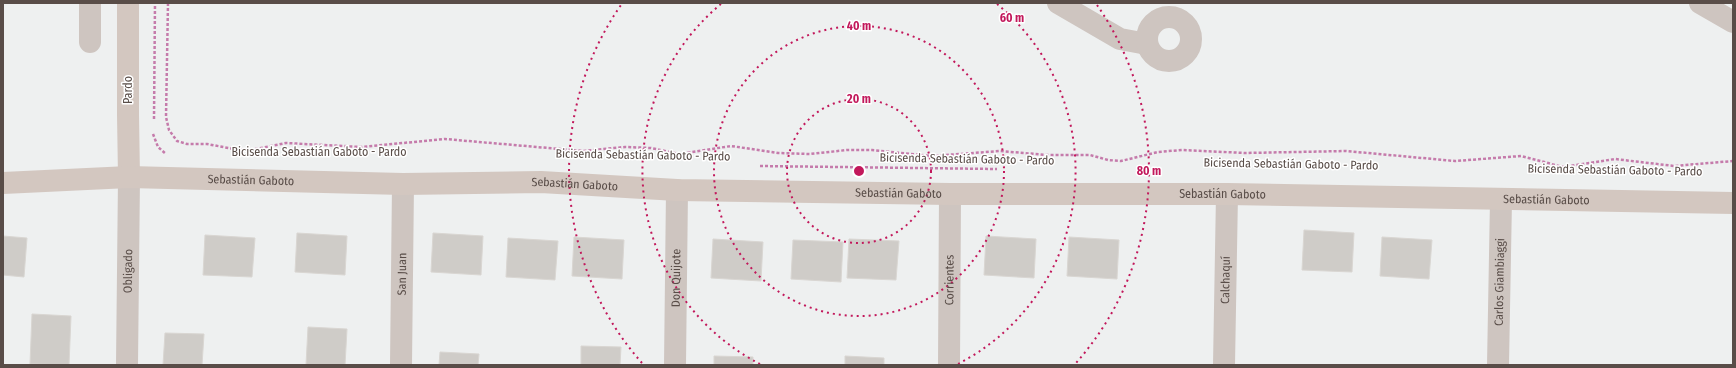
<svg xmlns="http://www.w3.org/2000/svg" width="1736" height="368" font-family="'Fira Sans Condensed',sans-serif">
	<style>
		.building { fill: #cfccc8; stroke: #d9d6d2 }
		.lines { fill: none; stroke-linecap: round; stroke-linejoin: round }
		.path { stroke: #c57bab; stroke-width: 2.5; stroke-dasharray: 3 2; stroke-linecap: butt }
		.street { stroke: #cec5c0; stroke-width: 22 }
		.secondary { stroke: #d3c7c0; stroke-width: 22 }
		.ring { fill: none; stroke: #c2185b; stroke-width: 2; stroke-dasharray: 2 4 }
		.labels { text-anchor: middle; dominant-baseline: central; stroke-width: 3; stroke-linejoin: round; paint-order: stroke }
		.street-label { font-size: 12px; fill: #594d48; stroke: #fff }
		.centre { fill: #c2185b; stroke: #fff; stroke-width: 2 }
		.ring-label { font-size: 12px; text-anchor: middle; font-weight: bold; fill: #c2185b; stroke: #fff; stroke-width: 3; stroke-linejoin: round; paint-order: stroke }
	</style>
	<rect width="100%" height="100%" fill="#eef0f0"/>
	<!-- building -->
	<g class="building">
		<path d="M1304,230L1354,233L1352,272L1302,270Z"/>
		<path d="M297,233L347,236L345,275L295,272Z"/>
		<path d="M433,233L483,236L481,275L431,272Z"/>
		<path d="M205,235L255,238L252,277L203,275Z"/>
		<path d="M3,236L27,238L24,277L3,275Z"/>
		<path d="M986,236L1036,239L1034,278L984,275Z"/>
		<path d="M574,237L624,240L622,279L572,276Z"/>
		<path d="M1069,237L1119,240L1117,279L1067,276Z"/>
		<path d="M1382,237L1432,240L1429,279L1380,276Z"/>
		<path d="M508,238L558,241L555,280L506,277Z"/>
		<path d="M713,239L763,242L761,281L711,278Z"/>
		<path d="M849,239L899,241L896,280L847,278Z"/>
		<path d="M793,240L843,242L841,282L791,279Z"/>
		<path d="M32,314L71,316L69,365L30,364Z"/>
		<path d="M308,327L347,329L345,365H306Z"/>
		<path d="M165,333L204,334L202,365H163Z"/>
		<path d="M581,346L621,347L620,365H581Z"/>
		<path d="M440,352L479,354L478,365H439Z"/>
		<path d="M714,356L753,357V365H714Z"/>
		<path d="M845,356L884,358V365H845Z"/>
	</g>
	<g class="lines">
		<!-- path -->
		<g class="path">
			<path d="M168,3L166,117L169,130L177,141L187,144H207L239,150L256,149L286,143L361,147L445,139L583,151L625,147L651,148L679,154L731,146L778,153L810,154L847,150H872L932,156L1000,151L1047,155H1090L1108,160L1121,161L1158,152L1182,150L1245,153L1346,151L1455,161L1521,156L1563,167L1615,159L1674,166L1733,161"/>
			<path d="M154,119L155,3"/>
			<path d="M153,134L158,147L166,154"/>
			<path d="M760,166L997,169"/>
		</g>
		<!-- street -->
		<g class="street">
			<path d="M90,3V42"/>
			<path d="M1058,3L1120,39L1147,44"/>
			<path d="M1700,3L1733,22"/>
			<circle cx="1169" cy="39" r="22"/>
			<path id="s1" d="M127,365L129,177"/>
			<path id="s2" d="M401,365L403,184"/>
			<path id="s3" d="M675,365L677,190"/>
			<path id="s4" d="M949,365L950,194"/>
			<path id="s5" d="M1224,365L1227,194"/>
			<path id="s6" d="M1498,365L1501,200"/>
		</g>
		<!-- secondary -->
		<g class="secondary">
			<path d="M128,3V115L129,177"/>
			<path id="s7" d="M3,183L129,177L403,184L541,182L677,190L950,194H1227L1733,203"/>
		</g>
	</g>
	<!-- distance rings -->
	<g class="ring">
		<circle cx="859" cy="171" r="72"/>
		<circle cx="859" cy="171" r="145"/>
		<path d="M760 364A217 217 0 0 1 721 4M997 4A217 217 0 0 1 958 364"/>
		<path d="M642 363A290 290 0 0 1 621 5M1097 5A290 290 0 0 1 1076 363"/>
	</g>
	<g class="labels">
		<!-- street labels -->
		<g class="street-label">
			<text transform="translate(128 90) rotate(-90)">Pardo</text>
			<text x="319" y="152">Bicisenda Sebastián Gaboto - Pardo</text>
			<text transform="translate(643 155) rotate(1)">Bicisenda Sebastián Gaboto - Pardo</text>
			<text transform="translate(967 159) rotate(1)">Bicisenda Sebastián Gaboto - Pardo</text>
			<text transform="translate(1291 164) rotate(1)">Bicisenda Sebastián Gaboto - Pardo</text>
			<text transform="translate(1615 170) rotate(1)">Bicisenda Sebastián Gaboto - Pardo</text>
			<text stroke="none"><textPath href="#s7" startOffset="248">Sebastián Gaboto</textPath></text>
			<text stroke="none"><textPath href="#s7" startOffset="572">Sebastián Gaboto</textPath></text>
			<text stroke="none"><textPath href="#s7" startOffset="896">Sebastián Gaboto</textPath></text>
			<text stroke="none"><textPath href="#s7" startOffset="1220">Sebastián Gaboto</textPath></text>
			<text stroke="none"><textPath href="#s7" startOffset="1544">Sebastián Gaboto</textPath></text>
			<text stroke="none"><textPath href="#s1" startOffset="94">Obligado</textPath></text>
			<text stroke="none"><textPath href="#s2" startOffset="91">San Juan</textPath></text>
			<text stroke="none"><textPath href="#s3" startOffset="87">Don Quijote</textPath></text>
			<text stroke="none"><textPath href="#s4" startOffset="85">Corrientes</textPath></text>
			<text stroke="none"><textPath href="#s5" startOffset="85">Calchaquí</textPath></text>
			<text stroke="none"><textPath href="#s6" startOffset="83">Carlos Giambiaggi</textPath></text>
		</g>
	</g>
	<circle cx="859" cy="171" r="6" class="centre"/>
	<g class="ring-label">
		<text x="1012" y="22">60 m</text>
		<text x="859" y="30">40 m</text>
		<text x="859" y="103">20 m</text>
		<text x="1149" y="175">80 m</text>
	</g>
	<!-- border -->
	<rect width="1736" height="368" fill="none" stroke="#594d48" stroke-width="8"/>
</svg>
